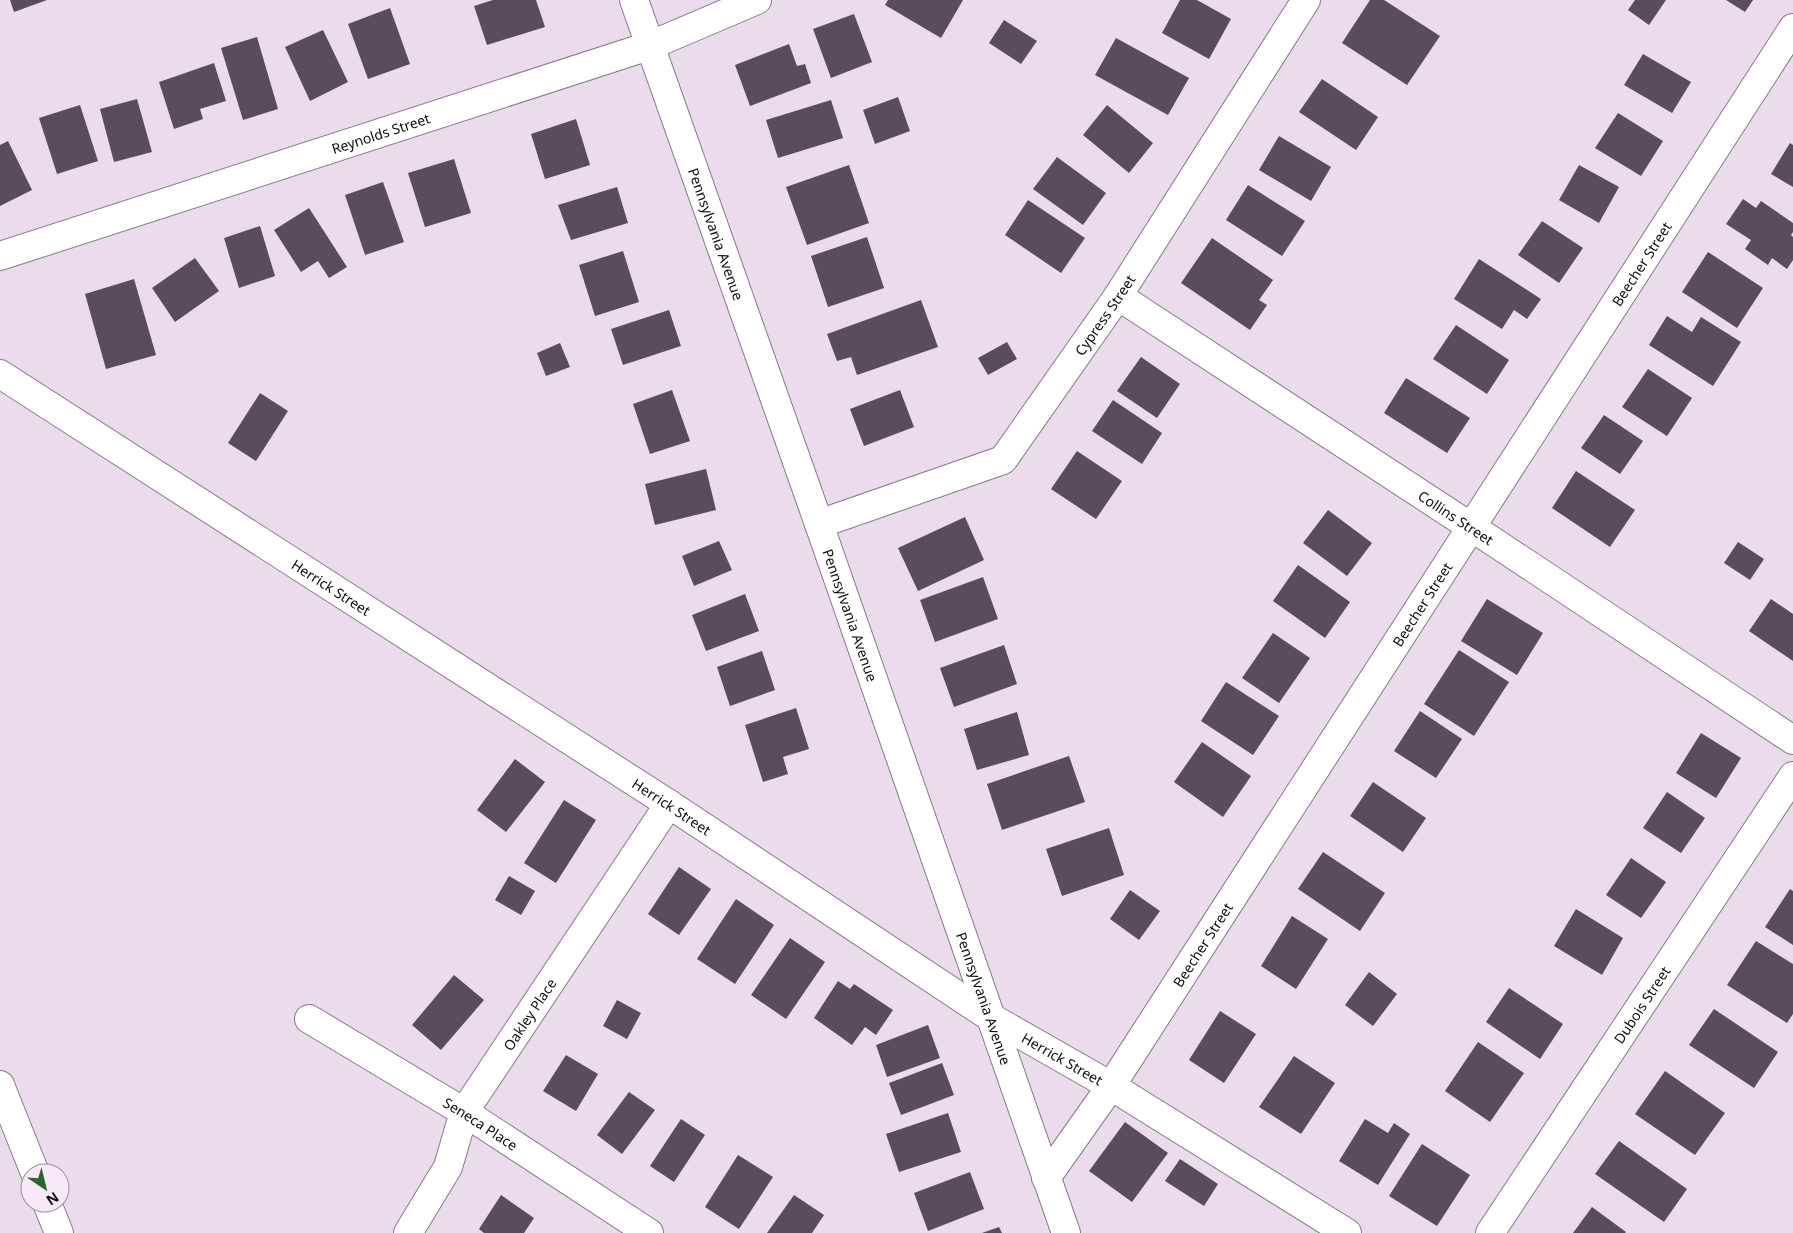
<svg xmlns="http://www.w3.org/2000/svg" width="1793" height="1233" font-family="'Noto Sans',sans-serif">
	<style>
		.building { fill: #594d59 }
		.lines { fill: none; stroke-linecap: round; stroke-linejoin: round }
		.minor-casing { stroke: #867a87; stroke-width: 30 }
		.major-casing { stroke: #867a87; stroke-width: 30 }
		.minor { stroke: #fff; stroke-width: 28 }
		.major { stroke: #fff; stroke-width: 28 }
		.labels { text-anchor: middle; dominant-baseline: central; stroke-width: 5; stroke-linejoin: round; paint-order: stroke }
		.street-label { font-size: 14px; fill: #0e0a0e; stroke: #f7e9f7 }
	</style>
	<rect width="100%" height="100%" fill="#eadcea"/>
	<!-- building -->
	<g class="building">
		<path d="M10,0H47L14,12Z"/>
		<path d="M493,0H536L545,27L487,45L474,6Z"/>
		<path d="M888,0H963L941,38L885,5Z"/>
		<path d="M1180,0H1197L1231,19L1209,59L1162,33Z"/>
		<path d="M1370,0H1384L1440,36L1407,85L1342,43Z"/>
		<path d="M1635,0H1666L1649,25L1628,10Z"/>
		<path d="M1726,0H1753L1745,12Z"/>
		<path d="M390,8L410,64L368,79L348,24Z"/>
		<path d="M854,14L872,62L831,78L813,29Z"/>
		<path d="M1004,20L1037,41L1021,64L989,43Z"/>
		<path d="M323,30L348,82L310,101L285,47Z"/>
		<path d="M257,37L278,109L243,120L221,48Z"/>
		<path d="M1116,38L1189,78L1168,115L1095,75Z"/>
		<path d="M789,44L797,66L805,64L811,83L750,106L735,65Z"/>
		<path d="M1643,54L1691,82L1672,113L1624,85Z"/>
		<path d="M214,63L226,101L200,109L203,119L174,129L159,82Z"/>
		<path d="M1322,79L1378,117L1356,150L1299,112Z"/>
		<path d="M898,97L910,131L875,144L863,110Z"/>
		<path d="M137,99L152,152L114,162L100,109Z"/>
		<path d="M831,100L843,138L778,158L766,120Z"/>
		<path d="M80,105L98,161L57,174L39,118Z"/>
		<path d="M1107,105L1153,143L1129,173L1083,135Z"/>
		<path d="M1618,113L1663,141L1641,176L1595,148Z"/>
		<path d="M576,119L590,165L545,179L531,134Z"/>
		<path d="M1279,136L1331,167L1311,201L1259,170Z"/>
		<path d="M8,141L32,190L0,206V145Z"/>
		<path d="M1790,143L1793,145V187L1771,174Z"/>
		<path d="M1057,157L1106,193L1083,225L1033,189Z"/>
		<path d="M454,159L471,213L425,227L408,173Z"/>
		<path d="M849,165L869,223L807,245L786,187Z"/>
		<path d="M1579,165L1619,187L1599,223L1559,200Z"/>
		<path d="M383,182L404,242L365,255L345,195Z"/>
		<path d="M1248,185L1305,221L1282,256L1226,220Z"/>
		<path d="M617,187L628,223L571,240L558,205Z"/>
		<path d="M1743,199L1756,208L1761,201L1793,223V232L1791,235L1793,237V260L1787,269L1772,258L1768,265L1745,249L1751,240L1726,224Z"/>
		<path d="M1028,200L1085,238L1061,273L1005,235Z"/>
		<path d="M309,208L347,267L329,278L318,261L301,272L274,230Z"/>
		<path d="M1542,221L1583,248L1559,283L1518,255Z"/>
		<path d="M260,226L275,276L239,288L224,238Z"/>
		<path d="M867,237L884,288L828,307L811,256Z"/>
		<path d="M1212,238L1273,280L1259,300L1267,305L1250,330L1181,283Z"/>
		<path d="M623,251L639,302L595,316L579,265Z"/>
		<path d="M1708,252L1763,288L1737,328L1682,292Z"/>
		<path d="M195,258L219,291L175,322L152,288Z"/>
		<path d="M1479,259L1541,299L1527,319L1514,310L1502,329L1454,299Z"/>
		<path d="M134,279L156,355L106,369L85,294Z"/>
		<path d="M921,300L938,347L857,375L851,357L837,361L827,334Z"/>
		<path d="M669,310L681,346L623,365L611,329Z"/>
		<path d="M1667,316L1692,332L1701,317L1741,342L1713,386L1649,345Z"/>
		<path d="M1456,325L1509,360L1487,394L1433,359Z"/>
		<path d="M1007,342L1017,359L988,375L978,358Z"/>
		<path d="M560,343L570,367L546,376L537,353Z"/>
		<path d="M1141,357L1180,384L1157,418L1117,391Z"/>
		<path d="M1648,369L1692,398L1667,436L1622,407Z"/>
		<path d="M1406,378L1470,418L1447,453L1384,413Z"/>
		<path d="M672,390L690,441L650,454L633,404Z"/>
		<path d="M900,390L914,427L864,446L850,409Z"/>
		<path d="M260,393L288,411L256,461L228,443Z"/>
		<path d="M1113,400L1162,433L1142,464L1092,431Z"/>
		<path d="M1604,415L1643,441L1620,474L1581,448Z"/>
		<path d="M1077,451L1122,481L1096,519L1051,489Z"/>
		<path d="M706,469L716,510L655,525L645,484Z"/>
		<path d="M1576,471L1635,510L1610,547L1552,508Z"/>
		<path d="M1328,510L1372,543L1347,576L1303,543Z"/>
		<path d="M965,517L984,560L918,591L898,548Z"/>
		<path d="M719,541L732,570L694,586L682,556Z"/>
		<path d="M1738,542L1764,559L1750,580L1724,563Z"/>
		<path d="M1298,565L1350,602L1325,638L1273,601Z"/>
		<path d="M983,577L998,619L935,642L920,600Z"/>
		<path d="M745,594L759,631L706,651L692,615Z"/>
		<path d="M1487,599L1543,633L1517,675L1461,641Z"/>
		<path d="M1771,599L1793,614V661L1749,631Z"/>
		<path d="M1273,633L1310,658L1279,703L1242,678Z"/>
		<path d="M1004,645L1017,684L954,707L940,668Z"/>
		<path d="M1459,650L1509,682L1474,736L1424,704Z"/>
		<path d="M762,651L775,690L730,706L717,667Z"/>
		<path d="M1226,682L1279,716L1253,755L1201,721Z"/>
		<path d="M796,708L809,749L783,757L788,774L763,782L745,725Z"/>
		<path d="M1420,711L1462,739L1436,778L1394,751Z"/>
		<path d="M1017,712L1029,755L977,770L964,729Z"/>
		<path d="M1701,733L1741,758L1716,798L1676,773Z"/>
		<path d="M1202,742L1251,776L1223,817L1174,782Z"/>
		<path d="M1069,756L1085,802L1002,830L987,784Z"/>
		<path d="M515,759L545,782L506,832L477,810Z"/>
		<path d="M1373,782L1426,818L1403,852L1350,816Z"/>
		<path d="M1667,792L1705,818L1681,853L1643,828Z"/>
		<path d="M564,800L596,820L556,883L524,863Z"/>
		<path d="M1109,828L1124,875L1062,896L1046,849Z"/>
		<path d="M1323,852L1385,893L1360,931L1298,889Z"/>
		<path d="M1631,858L1666,882L1641,918L1606,895Z"/>
		<path d="M679,867L711,889L679,935L648,914Z"/>
		<path d="M509,876L535,891L521,915L495,900Z"/>
		<path d="M1790,889L1793,891V945L1765,927Z"/>
		<path d="M1130,890L1160,911L1139,940L1110,919Z"/>
		<path d="M736,899L774,925L735,984L697,959Z"/>
		<path d="M1576,909L1623,938L1602,975L1554,946Z"/>
		<path d="M1292,916L1328,939L1296,989L1261,966Z"/>
		<path d="M790,938L825,962L786,1019L751,995Z"/>
		<path d="M1756,941L1793,964V1014L1787,1023L1727,985Z"/>
		<path d="M1369,972L1397,994L1373,1026L1345,1005Z"/>
		<path d="M454,975L484,1000L441,1050L412,1025Z"/>
		<path d="M838,981L850,989L854,984L893,1010L876,1035L865,1027L852,1045L814,1018Z"/>
		<path d="M1509,988L1563,1024L1540,1059L1486,1022Z"/>
		<path d="M617,1000L641,1013L627,1039L603,1026Z"/>
		<path d="M1714,1009L1778,1052L1754,1088L1689,1045Z"/>
		<path d="M1220,1011L1256,1034L1224,1083L1189,1060Z"/>
		<path d="M928,1025L940,1058L887,1077L876,1045Z"/>
		<path d="M1478,1042L1524,1073L1490,1122L1445,1091Z"/>
		<path d="M566,1055L598,1074L576,1111L543,1091Z"/>
		<path d="M1294,1056L1335,1083L1301,1134L1259,1107Z"/>
		<path d="M942,1063L954,1095L901,1115L889,1083Z"/>
		<path d="M1665,1071L1725,1113L1695,1155L1635,1114Z"/>
		<path d="M629,1092L655,1110L622,1154L597,1135Z"/>
		<path d="M948,1113L961,1152L899,1172L886,1134Z"/>
		<path d="M681,1119L705,1135L674,1182L650,1166Z"/>
		<path d="M1365,1119L1388,1133L1394,1123L1410,1134L1378,1185L1339,1161Z"/>
		<path d="M1125,1122L1168,1153L1132,1202L1089,1171Z"/>
		<path d="M1619,1141L1687,1189L1664,1222L1595,1174Z"/>
		<path d="M1422,1144L1470,1175L1437,1226L1389,1196Z"/>
		<path d="M738,1155L773,1177L739,1229L705,1207Z"/>
		<path d="M1180,1159L1218,1184L1204,1206L1165,1181Z"/>
		<path d="M970,1172L984,1209L928,1231L914,1193Z"/>
		<path d="M501,1195L534,1218L524,1233H484L479,1229Z"/>
		<path d="M794,1195L824,1215L812,1233H767Z"/>
		<path d="M1592,1207L1626,1232L1625,1233H1573Z"/>
		<path d="M999,1227L1002,1233H982Z"/>
	</g>
	<g class="lines">
		<defs>
			<g id="minor">
				<path id="s1" d="M0,256L649,46L757,0"/>
				<path id="s2" d="M1118,296L1497,544L1793,740"/>
				<path id="s3" d="M0,374L669,804L990,1017L1111,1086L1347,1233"/>
				<path id="s4" d="M819,524L1003,460L1118,296L1306,0"/>
				<path id="s5" d="M309,1019L464,1112L649,1233"/>
				<path d="M0,1085L35,1173"/>
				<path id="s6" d="M1046,1178L1111,1086L1793,28"/>
				<path d="M47,1203L59,1233"/>
				<path id="s7" d="M408,1233L448,1167L464,1112L669,804"/>
				<path id="s8" d="M1490,1233L1793,776"/>
			</g>
			<g id="major">
				<path id="s9" d="M634,0L819,524L1066,1233"/>
			</g>
		</defs>
		<!-- minor casing -->
		<use href="#minor" class="minor-casing"/>
		<!-- major casing -->
		<use href="#major" class="major-casing"/>
		<!-- minor -->
		<use href="#minor" class="minor"/>
		<!-- major -->
		<use href="#major" class="major"/>
	</g>
	<g class="labels">
		<!-- street labels -->
		<g class="street-label">
			<text stroke="none"><textPath href="#s1" startOffset="400">Reynolds Street</textPath></text>
			<text stroke="none"><textPath href="#s9" startOffset="248">Pennsylvania Avenue</textPath></text>
			<text stroke="none"><textPath href="#s6" startOffset="1091">Beecher Street</textPath></text>
			<text stroke="none"><textPath href="#s4" startOffset="372">Cypress Street</textPath></text>
			<text stroke="none"><textPath href="#s2" startOffset="404">Collins Street</textPath></text>
			<text stroke="none"><textPath href="#s3" startOffset="394">Herrick Street</textPath></text>
			<text stroke="none"><textPath href="#s6" startOffset="686">Beecher Street</textPath></text>
			<text stroke="none"><textPath href="#s9" startOffset="652">Pennsylvania Avenue</textPath></text>
			<text stroke="none"><textPath href="#s3" startOffset="799">Herrick Street</textPath></text>
			<text stroke="none"><textPath href="#s6" startOffset="281">Beecher Street</textPath></text>
			<text stroke="none"><textPath href="#s9" startOffset="1058">Pennsylvania Avenue</textPath></text>
			<text stroke="none"><textPath href="#s8" startOffset="274">Dubois Street</textPath></text>
			<text stroke="none"><textPath href="#s7" startOffset="252">Oakley Place</textPath></text>
			<text stroke="none"><textPath href="#s3" startOffset="1264">Herrick Street</textPath></text>
			<text stroke="none"><textPath href="#s5" startOffset="201">Seneca Place</textPath></text>
		</g>
	</g>
	<!-- north arrow -->
	<g transform="translate(45 1188) rotate(145)"><circle r="24" fill="#f7e9f7" stroke="#9a909a"/>
	<path d="M0-4L9 19L0 12L-9 19Z" fill="#28662f"/>
	<text y="-8" font-size="14" font-weight="bold" text-anchor="middle" fill="#0e0a0e">N</text>
	</g>
</svg>
